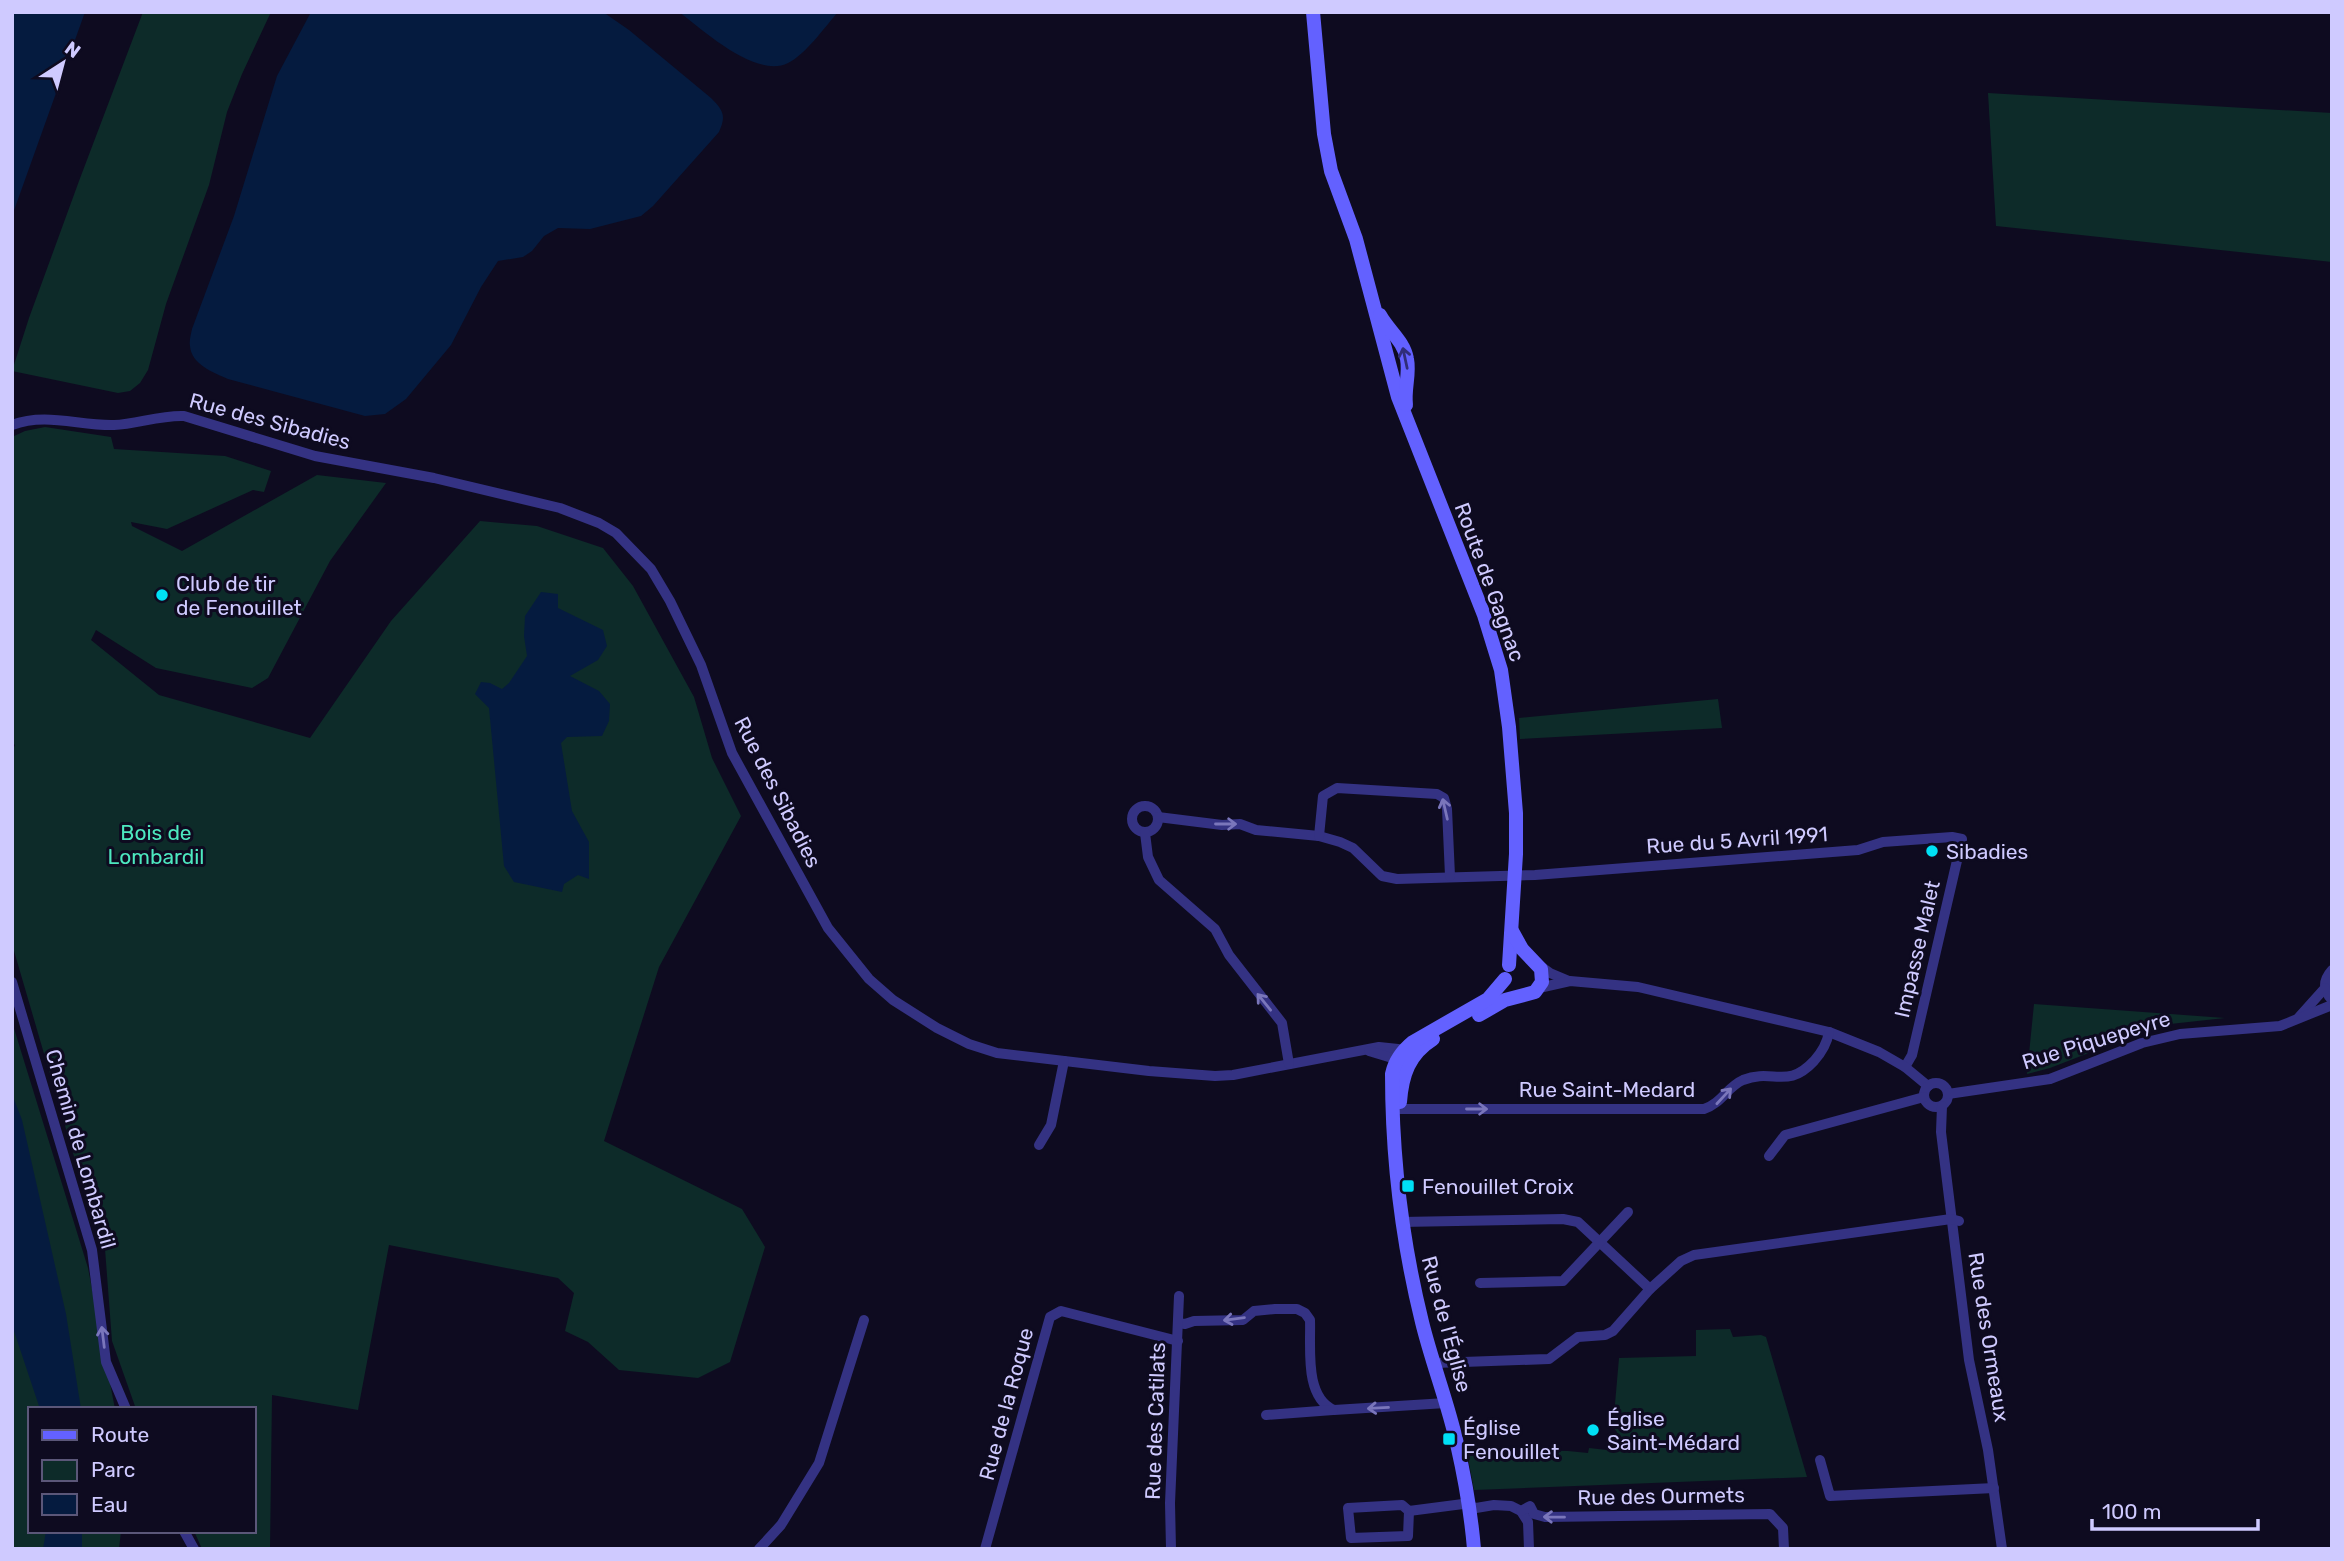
<svg xmlns="http://www.w3.org/2000/svg" width="2344" height="1561" font-family="Rubik,sans-serif">
	<style>
		.green { fill: #0d2b29 }
		.water { fill: #051b3f }
		.lines { fill: none; stroke-linecap: round; stroke-linejoin: round }
		.street { stroke: #343283; stroke-width: 10 }
		.secondary { stroke: #6361ff; stroke-width: 14 }
		.oneway { stroke: #302d79 }
		.oneway2 { stroke: #7a76bb }
		.poi-dot { fill: #00e0f5; stroke: #0e0b20; stroke-width: 2.5 }
		.labels { text-anchor: middle; dominant-baseline: central; stroke-width: 6; stroke-linejoin: round; paint-order: stroke }
		.street-label { font-size: 21px; fill: #cfcaff; stroke: #0e0b20 }
		.poi-label { font-size: 21px; fill: #cfcaff; stroke: #0e0b20; text-anchor: start }
		.park-label { font-size: 21px; fill: #4de8bf; stroke: #0e0b20 }
	</style>
	<rect width="100%" height="100%" fill="#0e0b20"/>
	<!-- green -->
	<g class="green">
		<path d="M143,12H271L242,74L227,112L209,185L166,304L148,370L140,383L130,391L118,393L12,371L29,318L79,181Z"/>
		<path d="M1988,93L2332,113V262L1996,226Z"/>
		<path d="M45,427L111,437L114,449L225,456L271,471L264,492L253,490L167,529L131,522L132,526L182,551L317,475L386,483L330,561L268,678L252,688L156,668L96,630L91,640L159,695L310,738L391,621L480,521L537,526L603,548L633,586L694,697L712,758L741,816L659,967L604,1141L742,1209L765,1247L730,1362L698,1378L619,1370L588,1342L565,1331L574,1293L558,1278L389,1245L358,1410L272,1395L270,1549H202L194,1531H254V1409H136L112,1341L105,1249L80,1177L12,944V751L15,745L12,742V437L25,431Z"/>
		<path d="M1718,699L1722,728L1520,739L1519,718Z"/>
		<path d="M2034,1004L2225,1018L2161,1025L2050,1068L2027,1074Z"/>
		<path d="M12,1022L88,1268L115,1409H30V1531H121L119,1549H12Z"/>
		<path d="M1730,1329L1733,1337L1761,1335L1766,1337L1807,1477L1474,1490L1467,1452L1470,1449L1568,1451L1588,1453L1589,1448L1607,1450L1617,1432L1613,1427L1619,1358L1696,1356V1330Z"/>
	</g>
	<!-- water -->
	<g class="water">
		<path d="M12,12H85L12,216Z"/>
		<path d="M311,12H603L629,30L711,98C724,111 726,116 719,132L653,206L641,216L590,229L558,228L544,236L532,251L523,257L498,261L481,287L451,345L406,399L385,414L365,416L228,379C214,373 191,364 190,346C189,341 191,334 192,329L234,216L277,76Z"/>
		<path d="M679,12H838C825,27 805,55 788,63C756,79 703,30 679,12Z"/>
		<path d="M541,592L558,594V608L603,630L607,646L598,660L570,676L599,691L610,704L609,721L602,736L567,737L561,743L572,811L589,842V879L578,875L564,884L562,892L514,882L504,866L489,708L475,694L481,682L490,683L502,689L509,683L527,656L524,636L525,616Z"/>
		<path d="M12,1094L22,1120L66,1314L81,1409H40L12,1325Z"/>
		<path d="M46,1531H82V1549H43Z"/>
	</g>
	<g class="lines">
		<!-- street -->
		<g class="street">
			<path d="M12,425C46,412 79,426 114,425C137,424 160,415 184,416L315,456L434,478L560,508L599,523L616,533L651,569L670,601L701,665L732,753L828,928L869,979L893,1000L937,1028L969,1044L997,1053L1149,1071L1215,1076L1233,1075L1379,1047L1398,1049L1405,1054"/>
			<circle cx="1145" cy="819" r="13"/>
			<path d="M1158,817L1222,825L1240,824L1256,830L1319,836L1340,842L1353,848L1382,876L1397,879L1535,875L1858,850L1883,842L1952,837L1962,839L1912,1055L1905,1067"/>
			<path d="M1145,833L1148,857L1159,880L1215,929L1229,955L1282,1023L1289,1064"/>
			<path d="M1319,836L1323,796L1337,788L1437,794L1444,798L1447,809L1450,876"/>
			<path d="M1539,965L1550,973L1569,981"/>
			<path d="M2332,970C2323,980 2323,990 2332,1000"/>
			<path d="M12,982L92,1250L106,1362L126,1409"/>
			<path d="M1539,988L1570,981L1638,987L1829,1032L1879,1052L1905,1067L1928,1086"/>
			<path d="M2299,1017L2325,988"/>
			<path d="M1369,1051L1402,1061"/>
			<circle cx="1936" cy="1095" r="12"/>
			<path d="M1948,1094L2050,1079L2142,1043L2180,1034L2280,1026L2332,1005"/>
			<path d="M1942,1106L1941,1132L1969,1360L1988,1450L2002,1549"/>
			<path d="M1393,1109H1704C1722,1103 1727,1087 1743,1080C1773,1068 1787,1090 1814,1061C1822,1052 1827,1044 1829,1032"/>
			<path d="M1039,1145L1051,1125L1064,1061"/>
			<path d="M1769,1156L1785,1135L1924,1097"/>
			<path d="M1401,1222L1563,1219L1578,1222L1650,1289L1613,1331L1605,1335L1578,1337L1549,1359L1435,1363"/>
			<path d="M1480,1283L1563,1281L1628,1212"/>
			<path d="M1650,1289L1681,1261L1694,1255L1951,1219L1959,1221"/>
			<path d="M1178,1323L1185,1324L1194,1321L1243,1320L1254,1311L1275,1309H1297L1305,1313L1310,1320C1311,1348 1304,1397 1334,1410L1446,1403"/>
			<path d="M1266,1415L1333,1410"/>
			<path d="M1820,1460L1830,1496L1994,1488"/>
			<path d="M1402,1505L1409,1511L1408,1536L1351,1538L1348,1508Z"/>
			<path d="M1409,1511L1463,1504L1476,1508L1494,1505L1511,1506L1521,1511L1528,1522L1529,1549"/>
			<path d="M1521,1511L1530,1506L1534,1514L1545,1517L1770,1514L1783,1528L1784,1549"/>
			<path d="M184,1531L194,1549"/>
			<path d="M759,1549L781,1525L819,1463L864,1320"/>
			<path d="M985,1549L1050,1317L1061,1311L1178,1341"/>
			<path d="M1171,1549L1170,1503L1179,1296"/>
		</g>
		<!-- secondary -->
		<g class="secondary">
			<path d="M1313,12L1324,134L1331,171L1356,239L1398,397L1484,615L1501,670L1509,727L1516,813V854L1509,965"/>
			<path d="M1380,315C1388,330 1404,341 1407,359C1410,374 1404,389 1406,405"/>
			<path d="M1479,1015L1505,1000L1535,992L1542,982L1541,969L1522,949L1512,931"/>
			<path d="M1400,1102C1402,1075 1409,1054 1433,1039"/>
			<path d="M1474,1549C1471,1513 1465,1479 1457,1444C1448,1403 1432,1363 1422,1322C1402,1241 1392,1158 1392,1074C1395,1060 1402,1051 1413,1042L1488,999L1505,979"/>
		</g>
	</g>
	<!-- one-way arrows -->
	<defs><path id="oneway-shaft" d="M-6 0H5M1.5-3L5.5 0L1.5 3" fill="none" stroke-width="1.6" stroke-linecap="round" stroke-linejoin="round" transform="scale(1.75)"/></defs>
	<use class="oneway" href="#oneway-shaft" transform="translate(1405 358) rotate(-102)"/>
	<g class="oneway2">
		<use href="#oneway-shaft" transform="translate(1445 809) rotate(-103)"/>
		<use href="#oneway-shaft" transform="translate(1226 824)"/>
		<use href="#oneway-shaft" transform="translate(1264 1002) rotate(-129)"/>
		<use href="#oneway-shaft" transform="translate(1724 1096) rotate(-47)"/>
		<use href="#oneway-shaft" transform="translate(1477 1109)"/>
		<use href="#oneway-shaft" transform="translate(1234 1319) rotate(173)"/>
		<use href="#oneway-shaft" transform="translate(103 1337) rotate(-97)"/>
		<use href="#oneway-shaft" transform="translate(1378 1408) rotate(177)"/>
		<use href="#oneway-shaft" transform="translate(1554 1517) rotate(-179)"/>
	</g>
	<!-- markers -->
	<g class="poi-dot">
		<circle cx="162" cy="595" r="7"/>
		<circle cx="1932" cy="851" r="7"/>
		<rect x="1401" y="1179" width="14" height="14" rx="3.5"/>
		<circle cx="1593" cy="1430" r="7"/>
		<rect x="1442" y="1432" width="14" height="14" rx="3.5"/>
	</g>
	<g class="labels">
		<!-- street labels -->
		<g class="street-label">
			<text transform="translate(270 421) rotate(15)">Rue des Sibadies</text>
			<text transform="translate(1490 582) rotate(70)">Route de Gagnac</text>
			<text transform="translate(778 792) rotate(63)">Rue des Sibadies</text>
			<text transform="translate(1737 840) rotate(-4)">Rue du 5 Avril 1991</text>
			<text transform="translate(1917 949) rotate(-77)">Impasse Malet</text>
			<text transform="translate(2096 1040) rotate(-17)">Rue Piquepeyre</text>
			<text x="1607" y="1089">Rue Saint-Medard</text>
			<text transform="translate(81 1149) rotate(74)">Chemin de Lombardil</text>
			<text transform="translate(1447 1324) rotate(75)">Rue de l'Église</text>
			<text transform="translate(1989 1337) rotate(81)">Rue des Ormeaux</text>
			<text transform="translate(1006 1404) rotate(-75)">Rue de la Roque</text>
			<text transform="translate(1155 1421) rotate(-88)">Rue des Catilats</text>
			<text transform="translate(1661 1496) rotate(-1)">Rue des Ourmets</text>
		</g>
		<!-- poi labels -->
		<g class="poi-label">
			<text x="176" y="583">Club de tir<tspan x="176" dy="24">de Fenouillet</tspan></text>
			<text x="1946" y="851">Sibadies</text>
			<text x="1422" y="1186">Fenouillet Croix</text>
			<text x="1607" y="1418">Église<tspan x="1607" dy="24">Saint-Médard</tspan></text>
			<text x="1463" y="1427">Église<tspan x="1463" dy="24">Fenouillet</tspan></text>
		</g>
		<!-- park labels -->
		<g class="park-label">
			<text x="156" y="832">Bois de<tspan x="156" dy="24">Lombardil</tspan></text>
		</g>
	</g>
	<!-- border -->
	<rect width="2344" height="1561" fill="none" stroke="#cfcaff" stroke-width="28"/>
	<!-- legend -->
	<rect x="28" y="1407" width="228" height="126" fill="#0e0b20" stroke="#5b5779" stroke-width="2"/>
	<rect x="42" y="1430" width="35" height="10" fill="#6361ff" stroke="#5b5779" stroke-width="2"/>
	<text x="91" y="1442" font-size="21" fill="#cfcaff">Route</text>
	<rect x="42" y="1460" width="35" height="21" fill="#0d2b29" stroke="#5b5779" stroke-width="2"/>
	<text x="91" y="1477" font-size="21" fill="#cfcaff">Parc</text>
	<rect x="42" y="1494" width="35" height="21" fill="#051b3f" stroke="#5b5779" stroke-width="2"/>
	<text x="91" y="1512" font-size="21" fill="#cfcaff">Eau</text>
	<!-- north arrow -->
	<g transform="translate(63 63) rotate(36)" stroke="#0e0b20" stroke-width="5" paint-order="stroke">
	<path d="M0-5L12 26L0 18L-12 26Z" fill="#cfcaff"/>
	<text y="-10" font-size="19" font-weight="bold" text-anchor="middle" fill="#cfcaff">N</text>
	</g>
	<!-- scale -->
	<path d="M2092 1519v10h166v-10" fill="none" stroke="#cfcaff" stroke-width="3.5"/>
	<text x="2102" y="1519" font-size="21" fill="#cfcaff" stroke="#0e0b20" stroke-width="5" paint-order="stroke">100 m</text>
</svg>
